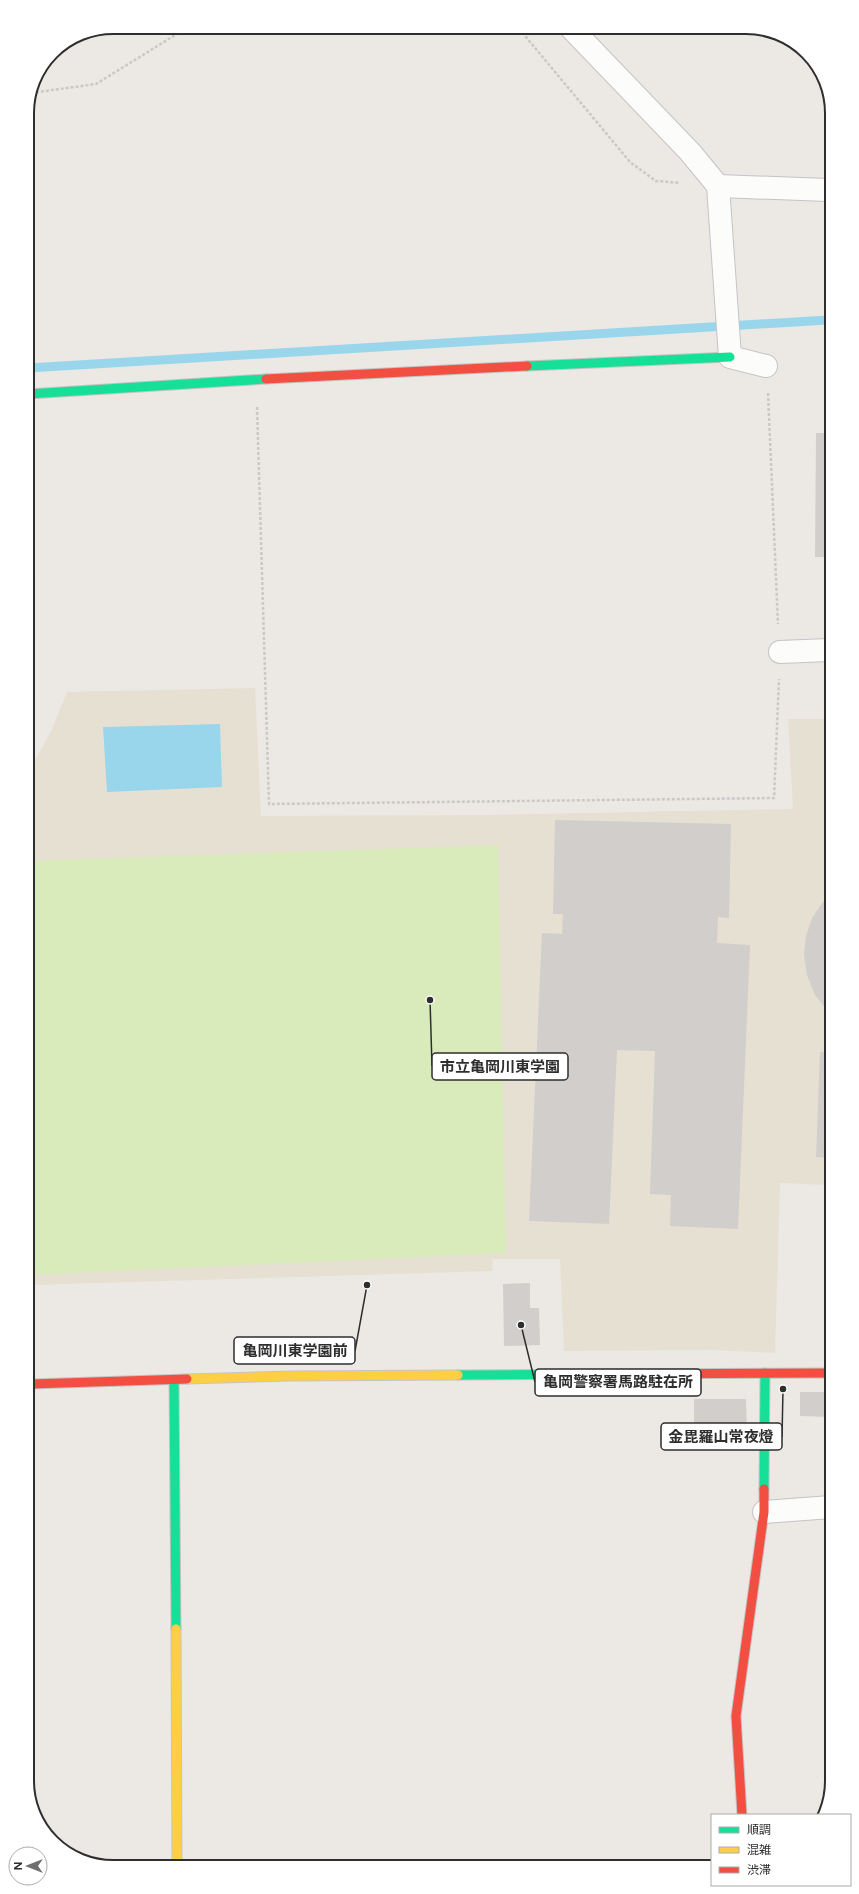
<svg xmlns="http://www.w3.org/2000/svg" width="859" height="1894" font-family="Figtree,'Noto Sans JP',sans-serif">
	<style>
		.education { fill: #e6e0d3 }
		.pitch { fill: #d9eabb }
		.water { fill: #99d6ec }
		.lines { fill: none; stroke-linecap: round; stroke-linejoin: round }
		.stream { stroke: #99d6ec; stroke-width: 9 }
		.building { fill: #d1cecb }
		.street-casing { stroke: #c5c4c5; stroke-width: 24 }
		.fast-casing { stroke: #c5c4c5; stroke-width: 11 }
		.slow-casing { stroke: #c5c4c5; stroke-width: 11 }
		.jam-casing { stroke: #c5c4c5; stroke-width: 11 }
		.path { stroke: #c9c9c8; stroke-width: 2.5; stroke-dasharray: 3 2; stroke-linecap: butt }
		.street { stroke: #fcfcfb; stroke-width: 22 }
		.fast { stroke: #16e098; stroke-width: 9 }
		.slow { stroke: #ffcf43; stroke-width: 9 }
		.jam { stroke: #f24e42; stroke-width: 9 }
		.rim { fill: none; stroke: #2e2e2e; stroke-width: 2 }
		.leader { fill: none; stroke: #2e2e2e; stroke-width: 1.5 }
		.callout-dot { fill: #2e2e2e; stroke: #fff; stroke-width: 1.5 }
		.callout { fill: #fff; stroke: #2e2e2e; stroke-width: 1.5 }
		.callout-label { font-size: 15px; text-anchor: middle; font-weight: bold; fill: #2e2e2e }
	</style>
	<rect width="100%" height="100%" fill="#ece8e4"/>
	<!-- education -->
	<path class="education" d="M255,688L261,816L488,815L793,809L788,719H829L830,1185L780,1183L775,1353L713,1350L564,1351L560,1259H493L492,1271L30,1285L29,772L52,729L67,692Z"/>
	<!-- pitch -->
	<path class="pitch" d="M498,845L506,1253L30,1275L29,861Z"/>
	<!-- water -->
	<path class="water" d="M220,724L222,787L107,792L103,727Z"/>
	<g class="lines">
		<!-- stream -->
		<path class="stream" d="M28,368L828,320"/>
	</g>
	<!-- building -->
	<g class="building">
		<path d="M816,433H828L829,557H815Z"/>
		<path d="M555,820L731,824L729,918L718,917L717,943L750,945L738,1229L670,1226L671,1195L650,1194L655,1051L617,1050L609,1224L529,1221L542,933L562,934L563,914H553Z"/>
		<path d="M830,895V1014L815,995L807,975L804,955L806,936L812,918L823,902Z"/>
		<path d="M820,1052L830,1053V1158L816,1157Z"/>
		<path d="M530,1283V1308H539L540,1345L504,1346L503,1284Z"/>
		<path d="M800,1392H831V1417L800,1416Z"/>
		<path d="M694,1399H746L747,1432H694Z"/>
	</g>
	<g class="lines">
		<defs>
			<g id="street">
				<path d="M570,27L690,152L718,186L828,190"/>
				<path d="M718,186L730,357L766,366"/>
				<path d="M780,652L829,650"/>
				<path d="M764,1512L831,1507"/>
			</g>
			<g id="fast">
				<path d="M527,366L730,357"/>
				<path d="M28,394L266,379"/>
				<path d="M458,1375L617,1374"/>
				<path d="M174,1380L176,1629"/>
				<path d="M764,1489L765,1373"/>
			</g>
			<g id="slow">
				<path d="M187,1379L291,1376L458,1375"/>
				<path d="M176,1629L177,1866"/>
			</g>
			<g id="jam">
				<path d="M266,379L527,366"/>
				<path d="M617,1374L831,1373"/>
				<path d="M31,1384L187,1379"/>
				<path d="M742,1815L736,1716L764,1512V1489"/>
			</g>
		</defs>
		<!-- street casing -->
		<use href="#street" class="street-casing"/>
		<!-- fast casing -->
		<use href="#fast" class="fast-casing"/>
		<!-- slow casing -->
		<use href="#slow" class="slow-casing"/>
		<!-- jam casing -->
		<use href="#jam" class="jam-casing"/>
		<!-- path -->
		<g class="path">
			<path d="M514,27L521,31L630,162L656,181L680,183"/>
			<path d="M31,93L96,84L188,27"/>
			<path d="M768,393L778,624"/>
			<path d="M257,407L269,804L774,798L779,679"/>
		</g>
		<!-- street -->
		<use href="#street" class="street"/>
		<!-- fast -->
		<use href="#fast" class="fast"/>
		<!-- slow -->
		<use href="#slow" class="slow"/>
		<!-- jam -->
		<use href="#jam" class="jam"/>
	</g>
	<!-- crop -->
	<path d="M0 0H859V1894H0ZM113 34H746A79 79 0 0 1 825 113V1781A79 79 0 0 1 746 1860H113A79 79 0 0 1 34 1781V113A79 79 0 0 1 113 34Z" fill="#fff" fill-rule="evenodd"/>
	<path class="rim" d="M113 34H746A79 79 0 0 1 825 113V1781A79 79 0 0 1 746 1860H113A79 79 0 0 1 34 1781V113A79 79 0 0 1 113 34Z"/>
	<!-- callouts -->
	<path class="leader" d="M430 1000L432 1066M367 1285L355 1351M521 1325L535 1382M783 1389L782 1437"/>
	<g class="callout-dot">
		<circle cx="430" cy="1000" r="4"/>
		<circle cx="367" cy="1285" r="4"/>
		<circle cx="521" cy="1325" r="4"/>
		<circle cx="783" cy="1389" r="4"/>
	</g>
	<g class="callout">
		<rect x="432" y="1053" width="136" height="27" rx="4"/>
		<rect x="234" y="1337" width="121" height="27" rx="4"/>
		<rect x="535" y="1369" width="166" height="27" rx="4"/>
		<rect x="661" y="1423" width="121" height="27" rx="4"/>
	</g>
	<g class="callout-label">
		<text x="500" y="1072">市立亀岡川東学園</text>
		<text x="295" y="1356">亀岡川東学園前</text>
		<text x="618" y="1387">亀岡警察署馬路駐在所</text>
		<text x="721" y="1442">金毘羅山常夜燈</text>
	</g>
	<!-- legend -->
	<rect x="711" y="1814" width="140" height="72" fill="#ffffff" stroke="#ababab"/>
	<rect x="719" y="1827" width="20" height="6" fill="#16e098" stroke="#ababab"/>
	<text x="747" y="1834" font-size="12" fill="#2e2e2e">順調</text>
	<rect x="719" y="1847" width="20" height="6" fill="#ffcf43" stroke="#ababab"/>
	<text x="747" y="1854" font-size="12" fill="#2e2e2e">混雑</text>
	<rect x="719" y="1867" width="20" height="6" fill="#f24e42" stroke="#ababab"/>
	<text x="747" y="1874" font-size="12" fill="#2e2e2e">渋滞</text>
	<!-- north arrow -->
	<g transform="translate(28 1866) rotate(270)"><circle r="19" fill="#ffffff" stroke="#ababab"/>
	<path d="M0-3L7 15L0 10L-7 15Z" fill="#706f6e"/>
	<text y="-6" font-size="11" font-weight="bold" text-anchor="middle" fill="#2e2e2e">N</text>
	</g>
</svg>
